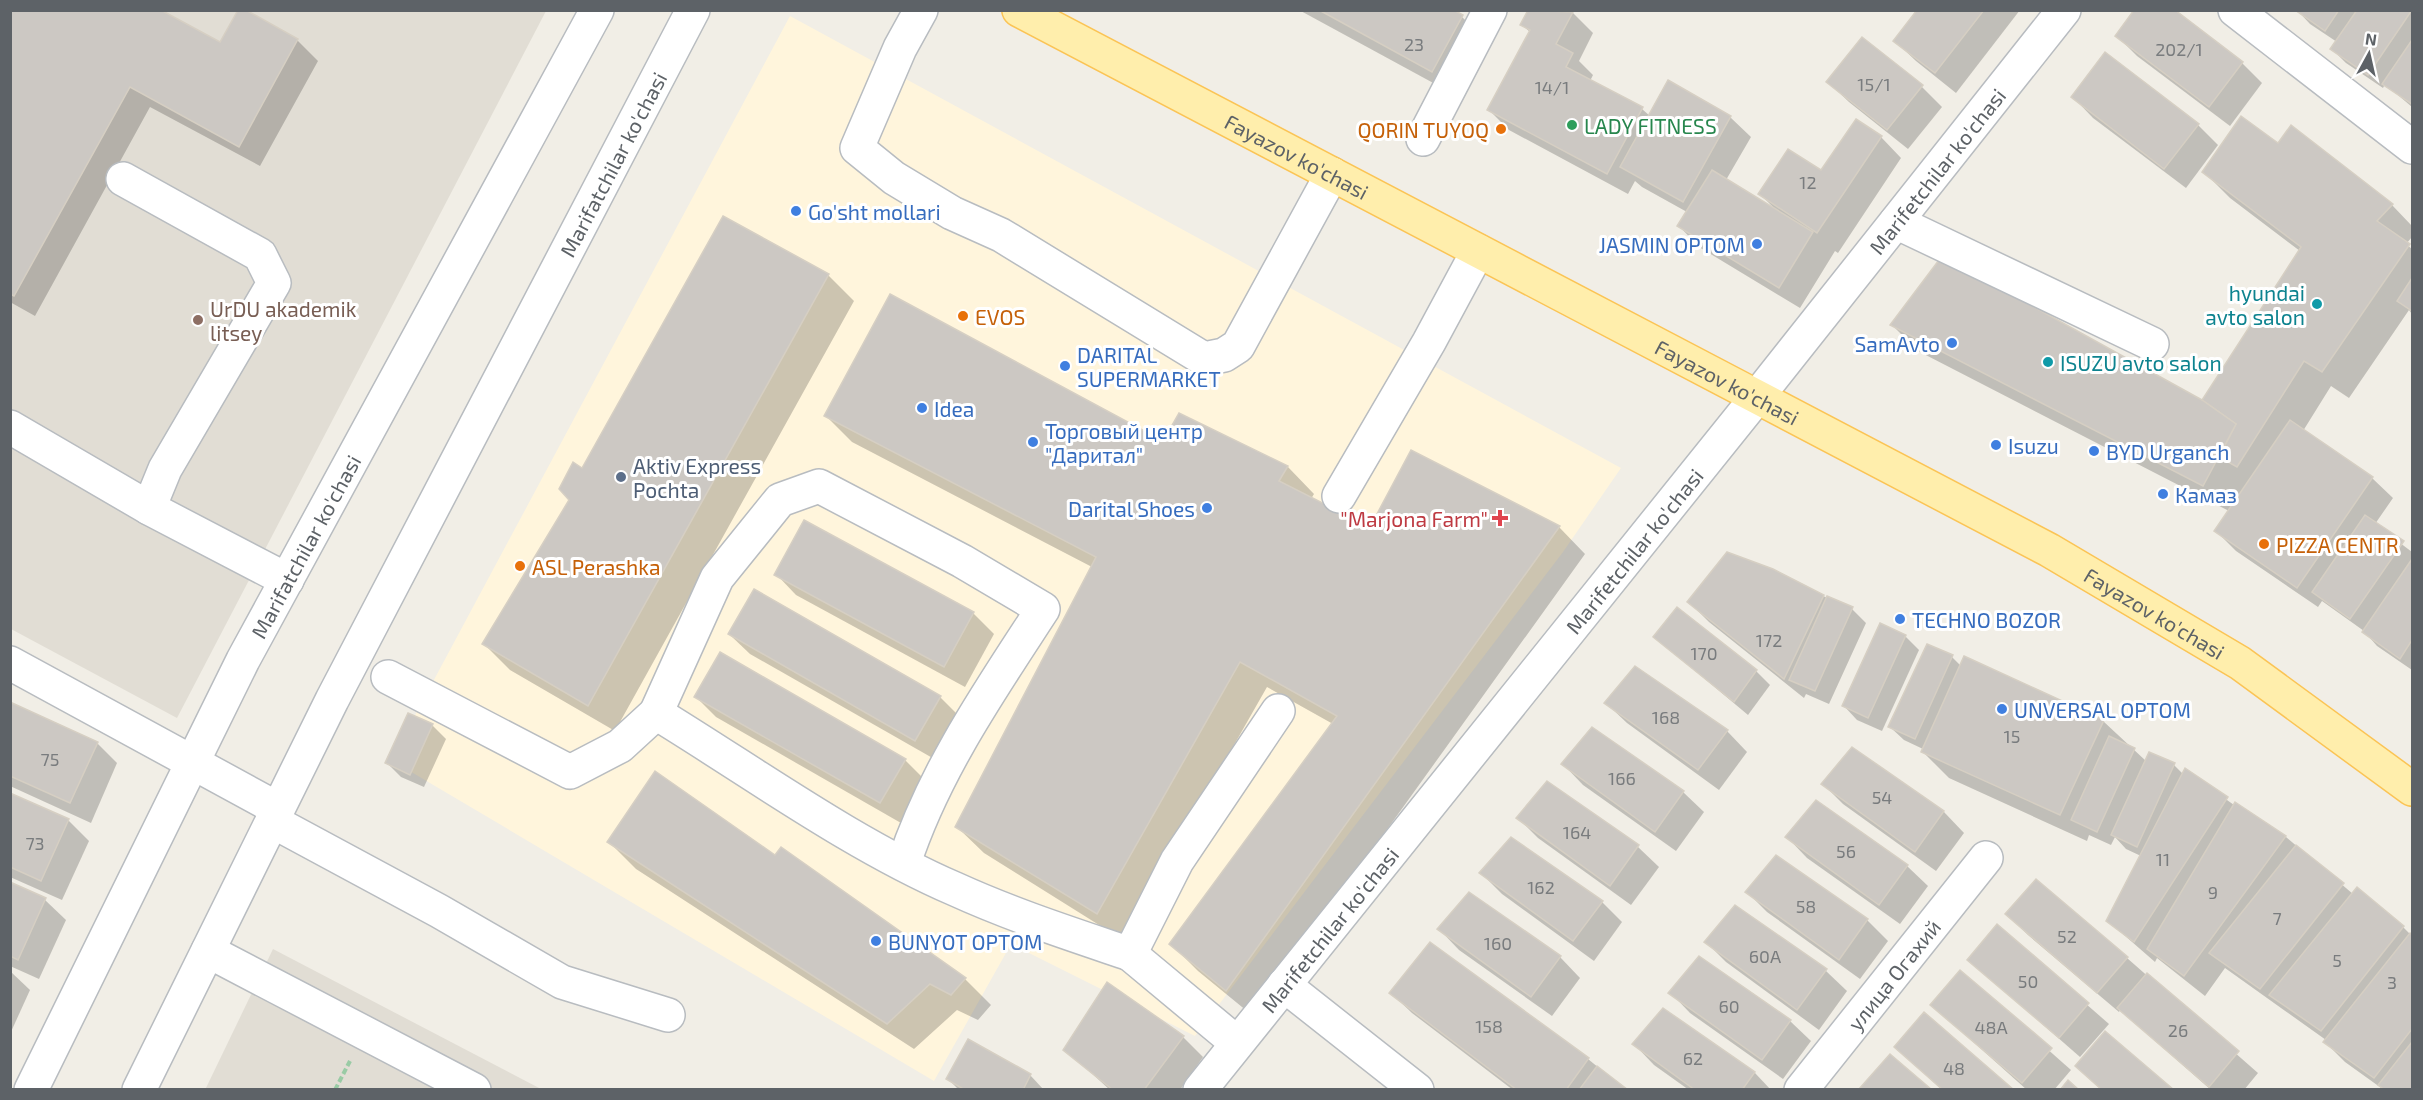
<svg xmlns="http://www.w3.org/2000/svg" width="2423" height="1100" font-family="'Exo 2',sans-serif">
	<style>
		.commercial { fill: #fff5dc }
		.education { fill: #e1ddd4 }
		.shadow { fill: #0003 }
		.building { fill: #ccc8c3; stroke: #d6cfc3; stroke-width: 1.5 }
		.lines { fill: none; stroke-linecap: round; stroke-linejoin: round }
		.minor-casing { stroke: #b8bcc0; stroke-width: 36 }
		.major-casing { stroke: #fbc455; stroke-width: 36 }
		.path { stroke: #99cba5; stroke-width: 4; stroke-dasharray: 6 3; stroke-linecap: butt }
		.minor { stroke: #fff; stroke-width: 33 }
		.major { stroke: #ffeeac; stroke-width: 33 }
		.leisure-dot { fill: #2e9e5b; stroke: #fff; stroke-width: 2 }
		.food-dot { fill: #e8710a; stroke: #fff; stroke-width: 2 }
		.shop-dot { fill: #3f7fe0; stroke: #fff; stroke-width: 2 }
		.culture-dot { fill: #0f9aa8; stroke: #fff; stroke-width: 2 }
		.education-dot { fill: #8d6e63; stroke: #fff; stroke-width: 2 }
		.service-dot { fill: #5c6f8a; stroke: #fff; stroke-width: 2 }
		.health-dot { fill: #e0444e; stroke: #fff; stroke-width: 2 }
		.labels { text-anchor: middle; dominant-baseline: central; stroke-width: 6; stroke-linejoin: round; paint-order: stroke }
		.number-label { font-size: 18px; fill: #797c7e }
		.leisure-label { font-size: 21px; fill: #27864d; stroke: #fff; text-anchor: start }
		.food-label { font-size: 21px; fill: #c56008; stroke: #fff; text-anchor: start }
		.street-label { font-size: 21px; fill: #5d6267; stroke: #fff }
		.shop-label { font-size: 21px; fill: #366cbe; stroke: #fff; text-anchor: start }
		.culture-label { font-size: 21px; fill: #0d838f; stroke: #fff; text-anchor: end }
		.education-label { font-size: 21px; fill: #785e54; stroke: #fff; text-anchor: start }
		.service-label { font-size: 21px; fill: #4e5e75; stroke: #fff; text-anchor: start }
		.health-label { font-size: 21px; fill: #be3a42; stroke: #fff; text-anchor: end }
	</style>
	<rect width="100%" height="100%" fill="#f1eee6"/>
	<!-- commercial -->
	<path class="commercial" d="M790,16L1621,468L1563,552L1195,1036L1011,944L934,1081L391,760Z"/>
	<!-- education -->
	<g class="education">
		<path d="M10,11H546L177,718L11,629Z"/>
		<path d="M273,949L541,1089L205,1090Z"/>
	</g>
	<!-- shadow -->
	<g class="shadow">
		<path d="M10,10L220,44L297,40L318,61L260,166L150,107L35,316L10,302Z"/>
		<path d="M1299,10H1451L1462,17L1489,43L1459,97Z"/>
		<path d="M1530,10H1568L1573,13L1593,33L1579,61L1593,75L1590,81L1642,109L1650,116L1730,117L1751,137L1726,180L1774,208L1760,194L1822,172L1881,137L1901,158L1838,253L1835,251L1800,308L1699,247L1679,226L1687,212L1642,187L1635,181L1628,194L1509,130L1489,110L1530,32L1522,25Z"/>
		<path d="M1919,10H2020L1956,93L1916,61L1895,41Z"/>
		<path d="M2297,10H2412V107L2385,84L2383,88L2346,63L2332,49L2337,42L2310,24Z"/>
		<path d="M2117,36L2242,63L2262,83L2230,126L2137,56Z"/>
		<path d="M1828,82L1922,87L1942,107L1908,149L1849,102Z"/>
		<path d="M2073,97L2198,125L2218,145L2186,188L2093,118Z"/>
		<path d="M2279,145L2392,205L2412,226V237L2406,244L2412,249V314L2409,310L2349,398L2331,386L2303,431L2372,478L2393,498L2375,524L2412,552V670L2377,646L2364,631L2322,601L2318,607L2236,551L2216,531L2229,511L1918,351L1892,325L2202,402L2300,251L2230,198L2204,172Z"/>
		<path d="M828,275L854,301L615,731L510,670L484,644L571,500L582,470Z"/>
		<path d="M1180,415L1288,467L1314,494L1311,499L1371,529L1559,527L1585,554L1253,1016L1198,971L1171,944L1333,724L1267,687L1123,940L984,853L957,827L1092,567L852,442L826,416L1164,443Z"/>
		<path d="M804,522L973,613L994,634L965,687L796,595L776,574Z"/>
		<path d="M1823,596L1852,609L1866,623L1829,704L1806,694L1804,698L1709,622L1689,602Z"/>
		<path d="M729,634L940,697L960,717L936,760L750,654Z"/>
		<path d="M1905,636L1919,650L1882,731L1857,720L1844,706Z"/>
		<path d="M1655,637L1756,671L1770,685L1748,715Z"/>
		<path d="M1928,646L1952,657L1961,666L2103,721L2146,761L2150,754L2174,765L2183,774L2185,770L2234,805L2286,837L2353,894L2403,927L2412,936V1090H2384L2345,1062L2325,1042L2326,1040L2225,968L2205,996L2157,958L2155,962L2108,921L2141,856L2126,849L2115,837L2111,845L2089,835L2087,841L1949,778L1922,751L1923,749L1904,740L1890,727Z"/>
		<path d="M720,654L905,760L926,781L901,823L716,717L695,696Z"/>
		<path d="M1606,703L1727,731L1747,752L1719,790L1627,723Z"/>
		<path d="M10,704L97,743L117,763L91,823L10,786Z"/>
		<path d="M432,725L446,739L424,787L401,777L387,763Z"/>
		<path d="M1593,729L1683,792L1704,812L1676,851L1583,785L1563,764Z"/>
		<path d="M1852,749L1944,812L1964,833L1936,871L1843,804L1823,784Z"/>
		<path d="M1547,783L1638,847L1659,867L1631,905L1538,838L1518,818Z"/>
		<path d="M10,795L69,821L89,841L62,900L10,877Z"/>
		<path d="M1787,837L1907,866L1928,886L1900,924L1807,858Z"/>
		<path d="M609,842L775,857L965,979L991,1005L978,1020L957,1010L914,1049L636,869Z"/>
		<path d="M1777,857L1867,920L1888,941L1860,979L1767,912L1747,892Z"/>
		<path d="M1481,873L1602,902L1622,922L1594,961L1502,894Z"/>
		<path d="M10,884L45,900L66,920L39,979L10,966Z"/>
		<path d="M1735,907L1826,971L1847,991L1819,1030L1726,962L1706,942Z"/>
		<path d="M2007,914L2127,958L2258,1073L2244,1090H2211L2120,1010L2119,1012L2028,935Z"/>
		<path d="M1997,926L2109,1024L2080,1057L1969,960Z"/>
		<path d="M1439,929L1560,957L1580,978L1552,1016L1459,950Z"/>
		<path d="M1430,944L1588,1059L1626,1090H1513L1412,1013L1391,993Z"/>
		<path d="M10,971L30,990L10,1034Z"/>
		<path d="M1960,972L2071,1070L2054,1090H2027L1932,1005Z"/>
		<path d="M1670,992L1790,1021L1811,1041L1783,1079L1690,1013Z"/>
		<path d="M1663,1010L1755,1073L1771,1090H1689L1654,1065L1634,1044Z"/>
		<path d="M1183,1037L1203,1057L1180,1090H1110L1065,1049Z"/>
		<path d="M969,1042L1030,1075L1044,1090H959L948,1079Z"/>
		<path d="M1896,1047L2012,1090H1942Z"/>
	</g>
	<!-- building -->
	<g class="building">
		<path d="M10,10H161L220,42L238,10H246L298,39L239,147L130,87L14,296L10,294Z"/>
		<path d="M1319,10H1454L1463,15L1432,72Z"/>
		<path d="M1528,10L1573,12L1556,44L1573,53L1566,67L1643,107L1607,174L1487,110L1530,30L1520,25Z"/>
		<path d="M1917,10H1984L1935,73L1893,41Z"/>
		<path d="M2134,10H2175L2243,62L2209,107L2115,36Z"/>
		<path d="M2295,10H2339L2325,31Z"/>
		<path d="M2357,10H2412L2368,75L2330,49Z"/>
		<path d="M1862,37L1923,85L1887,130L1826,82Z"/>
		<path d="M2412,40V104L2382,84Z"/>
		<path d="M2105,52L2199,124L2164,169L2071,97Z"/>
		<path d="M1668,80L1731,116L1683,202L1620,167Z"/>
		<path d="M2241,116L2278,143L2291,125L2393,204L2377,221L2410,244L2322,372L2304,361L2237,467L2219,457L2236,424L2202,400L2301,247L2202,172Z"/>
		<path d="M1856,119L1882,136L1817,233L1758,194L1788,149L1821,170Z"/>
		<path d="M1712,170L1813,232L1779,288L1677,226Z"/>
		<path d="M723,216L829,274L588,706L482,644L569,500L559,489L573,462L582,468Z"/>
		<path d="M1942,256L2202,400L2236,424L2203,486L1890,325Z"/>
		<path d="M2412,278V311L2397,301Z"/>
		<path d="M890,294L1163,441L1179,413L1288,466L1279,481L1370,527L1411,450L1560,526L1226,991L1169,944L1337,716L1240,662L1097,914L955,827L1096,557L824,416Z"/>
		<path d="M2290,420L2373,477L2297,588L2214,531Z"/>
		<path d="M2365,515L2404,541L2350,619L2312,592Z"/>
		<path d="M804,520L974,612L944,667L774,575Z"/>
		<path d="M1727,552L1773,569L1824,595L1784,679L1687,602Z"/>
		<path d="M2412,559V640L2400,659L2362,632Z"/>
		<path d="M754,589L941,696L915,741L728,634Z"/>
		<path d="M1827,596L1853,607L1815,691L1789,680Z"/>
		<path d="M1677,607L1757,670L1734,702L1653,637Z"/>
		<path d="M1880,623L1906,635L1868,718L1842,706Z"/>
		<path d="M1927,644L1953,655L1915,739L1888,727Z"/>
		<path d="M720,652L906,759L880,803L694,697Z"/>
		<path d="M1964,656L2104,720L2060,815L1921,752Z"/>
		<path d="M1635,666L1728,730L1698,770L1604,703Z"/>
		<path d="M10,702L98,742L70,803L10,776Z"/>
		<path d="M408,713L433,724L410,775L385,763Z"/>
		<path d="M1592,727L1684,791L1655,832L1561,764Z"/>
		<path d="M2109,736L2135,748L2097,832L2071,820Z"/>
		<path d="M1852,747L1944,811L1915,852L1821,784Z"/>
		<path d="M2149,752L2175,763L2137,847L2111,835Z"/>
		<path d="M2185,768L2228,797L2134,942L2106,921Z"/>
		<path d="M655,771L775,855L781,847L966,978L951,995L930,984L887,1024L607,842Z"/>
		<path d="M1547,781L1639,845L1610,886L1516,818Z"/>
		<path d="M10,793L69,819L41,881L10,867Z"/>
		<path d="M1816,800L1908,865L1879,905L1785,837Z"/>
		<path d="M2235,802L2286,836L2184,976L2147,949Z"/>
		<path d="M1511,837L1603,901L1573,941L1479,873Z"/>
		<path d="M2296,845L2344,883L2260,989L2209,953Z"/>
		<path d="M1776,855L1868,919L1839,960L1745,892Z"/>
		<path d="M2036,879L2128,957L2097,993L2005,914Z"/>
		<path d="M10,882L46,898L18,960L10,956Z"/>
		<path d="M2357,887L2404,926L2321,1031L2269,995Z"/>
		<path d="M1469,892L1561,956L1531,997L1437,929Z"/>
		<path d="M1735,905L1827,969L1797,1010L1704,942Z"/>
		<path d="M1997,924L2089,1003L2059,1038L1967,960Z"/>
		<path d="M2410,933L2412,935V1029L2374,1078L2323,1042Z"/>
		<path d="M1430,942L1589,1058L1566,1090H1517L1389,993Z"/>
		<path d="M1699,956L1791,1020L1762,1060L1668,993Z"/>
		<path d="M1960,970L2052,1048L2022,1083L1930,1005Z"/>
		<path d="M2147,973L2239,1051L2209,1087L2117,1008Z"/>
		<path d="M1107,982L1184,1036L1144,1090H1113L1063,1050Z"/>
		<path d="M1663,1008L1755,1072L1742,1090H1695L1632,1044Z"/>
		<path d="M1924,1012L2014,1090H1943L1894,1047Z"/>
		<path d="M2105,1031L2174,1090H2102L2075,1066Z"/>
		<path d="M968,1039L1031,1074L1023,1090H965L946,1079Z"/>
		<path d="M2412,1042V1090H2385L2378,1085Z"/>
		<path d="M1890,1054L1932,1090L1859,1089Z"/>
		<path d="M1597,1066L1628,1090H1579Z"/>
		<path d="M2068,1080L2079,1090H2060Z"/>
	</g>
	<g class="lines">
		<defs>
			<g id="minor">
				<path d="M921,10L900,48L857,148L894,178L952,213L1001,235L1204,359L1224,355L1238,346L1332,174"/>
				<path d="M2235,10L2412,147"/>
				<path d="M1423,139L1490,10"/>
				<path d="M123,179L260,255L274,283L165,469L149,508L287,580"/>
				<path d="M1896,222L2152,344"/>
				<path d="M10,427L149,508"/>
				<path d="M1339,496L1429,342L1478,251"/>
				<path d="M10,663L278,809"/>
				<path d="M388,677L570,772L620,746L656,713C751,771 853,845 955,889C1012,915 1071,934 1130,954L1177,861L1278,711"/>
				<path d="M656,713L717,578L780,500L819,486L962,561L1043,609C991,689 934,771 904,863"/>
				<path d="M272,821L439,911L562,982L668,1015"/>
				<path d="M208,951L474,1090"/>
				<path d="M1130,954L1237,1043"/>
				<path d="M1284,985L1417,1090"/>
				<path id="s1" d="M31,1090L243,660L597,10"/>
				<path id="s2" d="M139,1090L332,700L693,10"/>
				<path id="s3" d="M1200,1090L1757,397L2064,10"/>
				<path id="s4" d="M1801,1090L1986,858"/>
			</g>
			<g id="major">
				<path id="s5" d="M1019,10L2049,550L2240,663L2412,789"/>
			</g>
		</defs>
		<!-- minor casing -->
		<use href="#minor" class="minor-casing"/>
		<!-- major casing -->
		<use href="#major" class="major-casing"/>
		<!-- path -->
		<path class="path" d="M335,1090L350,1061"/>
		<!-- minor -->
		<use href="#minor" class="minor"/>
		<!-- major -->
		<use href="#major" class="major"/>
	</g>
	<!-- markers -->
	<circle class="leisure-dot" cx="1572" cy="125" r="6"/>
	<g class="food-dot">
		<circle cx="1501" cy="129" r="6"/>
		<circle cx="963" cy="316" r="6"/>
		<circle cx="2264" cy="544" r="6"/>
		<circle cx="520" cy="566" r="6"/>
	</g>
	<g class="shop-dot">
		<circle cx="796" cy="211" r="6"/>
		<circle cx="1757" cy="244" r="6"/>
		<circle cx="1952" cy="343" r="6"/>
		<circle cx="1065" cy="366" r="6"/>
		<circle cx="922" cy="408" r="6"/>
		<circle cx="1033" cy="442" r="6"/>
		<circle cx="1996" cy="445" r="6"/>
		<circle cx="2094" cy="451" r="6"/>
		<circle cx="2163" cy="494" r="6"/>
		<circle cx="1207" cy="508" r="6"/>
		<circle cx="1900" cy="619" r="6"/>
		<circle cx="2002" cy="709" r="6"/>
		<circle cx="876" cy="941" r="6"/>
	</g>
	<g class="culture-dot">
		<circle cx="2317" cy="304" r="6"/>
		<circle cx="2048" cy="362" r="6"/>
	</g>
	<circle class="education-dot" cx="198" cy="320" r="6"/>
	<circle class="service-dot" cx="621" cy="477" r="6"/>
	<path class="health-dot" d="M1497 509h6v6h6v6h-6v6h-6v-6h-6v-6h6z"/>
	<g class="labels">
		<!-- number labels -->
		<g class="number-label">
			<text x="1414" y="44">23</text>
			<text x="2179" y="49">202/1</text>
			<text x="1874" y="84">15/1</text>
			<text x="1552" y="87">14/1</text>
			<text x="1808" y="182">12</text>
			<text x="1769" y="640">172</text>
			<text x="1704" y="653">170</text>
			<text x="1666" y="717">168</text>
			<text x="2012" y="736">15</text>
			<text x="50" y="759">75</text>
			<text x="1622" y="778">166</text>
			<text x="1882" y="797">54</text>
			<text x="1577" y="832">164</text>
			<text x="35" y="843">73</text>
			<text x="1846" y="851">56</text>
			<text x="2163" y="859">11</text>
			<text x="1541" y="887">162</text>
			<text x="2213" y="892">9</text>
			<text x="1806" y="906">58</text>
			<text x="2277" y="918">7</text>
			<text x="2067" y="936">52</text>
			<text x="1498" y="943">160</text>
			<text x="1765" y="956">60A</text>
			<text x="2337" y="960">5</text>
			<text x="2028" y="981">50</text>
			<text x="2392" y="982">3</text>
			<text x="1729" y="1006">60</text>
			<text x="1489" y="1026">158</text>
			<text x="1991" y="1027">48A</text>
			<text x="2178" y="1030">26</text>
			<text x="1693" y="1058">62</text>
			<text x="1954" y="1068">48</text>
		</g>
		<!-- leisure labels -->
		<g class="leisure-label">
			<text x="1584" y="125">LADY FITNESS</text>
		</g>
		<!-- food labels -->
		<g class="food-label">
			<text x="1489" y="129" text-anchor="end">QORIN TUYOQ</text>
			<text x="975" y="316">EVOS</text>
			<text x="2276" y="544">PIZZA CENTR</text>
			<text x="532" y="566">ASL Perashka</text>
		</g>
		<!-- street labels -->
		<g class="street-label">
			<text stroke="none"><textPath href="#s5" startOffset="314">Fayazov ko'chasi</textPath></text>
			<text stroke="none"><textPath href="#s2" startOffset="1040">Marifatchilar ko'chasi</textPath></text>
			<text stroke="none"><textPath href="#s3" startOffset="1178">Marifetchilar ko'chasi</textPath></text>
			<text stroke="none"><textPath href="#s5" startOffset="800">Fayazov ko'chasi</textPath></text>
			<text stroke="none"><textPath href="#s1" startOffset="609">Marifatchilar ko'chasi</textPath></text>
			<text stroke="none"><textPath href="#s3" startOffset="692">Marifetchilar ko'chasi</textPath></text>
			<text stroke="none"><textPath href="#s5" startOffset="1286">Fayazov ko'chasi</textPath></text>
			<text stroke="none"><textPath href="#s3" startOffset="206">Marifetchilar ko'chasi</textPath></text>
			<text stroke="none"><textPath href="#s4" startOffset="148">улица Огахий</textPath></text>
		</g>
		<!-- shop labels -->
		<g class="shop-label">
			<text x="808" y="211">Go'sht mollari</text>
			<text x="1745" y="244" text-anchor="end">JASMIN OPTOM</text>
			<text x="1940" y="343" text-anchor="end">SamAvto</text>
			<text x="1077" y="354">DARITAL<tspan x="1077" dy="24">SUPERMARKET</tspan></text>
			<text x="934" y="408">Idea</text>
			<text x="1045" y="430">Торговый центр<tspan x="1045" dy="24">"Даритал"</tspan></text>
			<text x="2008" y="445">Isuzu</text>
			<text x="2106" y="451">BYD Urganch</text>
			<text x="2175" y="494">Камаз</text>
			<text x="1195" y="508" text-anchor="end">Darital Shoes</text>
			<text x="1912" y="619">TECHNO BOZOR</text>
			<text x="2014" y="709">UNVERSAL OPTOM</text>
			<text x="888" y="941">BUNYOT OPTOM</text>
		</g>
		<!-- culture labels -->
		<g class="culture-label">
			<text x="2305" y="292">hyundai<tspan x="2305" dy="24">avto salon</tspan></text>
			<text x="2060" y="362" text-anchor="start">ISUZU avto salon</text>
		</g>
		<!-- education labels -->
		<g class="education-label">
			<text x="210" y="308">UrDU akademik<tspan x="210" dy="24">litsey</tspan></text>
		</g>
		<!-- service labels -->
		<g class="service-label">
			<text x="633" y="465">Aktiv Express<tspan x="633" dy="24">Pochta</tspan></text>
		</g>
		<!-- health labels -->
		<g class="health-label">
			<text x="1488" y="518">"Marjona Farm"</text>
		</g>
	</g>
	<!-- border -->
	<rect width="2423" height="1100" fill="none" stroke="#5d6267" stroke-width="24"/>
	<!-- north arrow -->
	<g transform="translate(2369 54) rotate(8)" stroke="#ffffff" stroke-width="4.5" paint-order="stroke">
	<path d="M0-4.5L10 22L0 15L-10 22Z" fill="#5d6267"/>
	<text y="-9" font-size="16" font-weight="bold" text-anchor="middle" fill="#5d6267">N</text>
	</g>
</svg>
